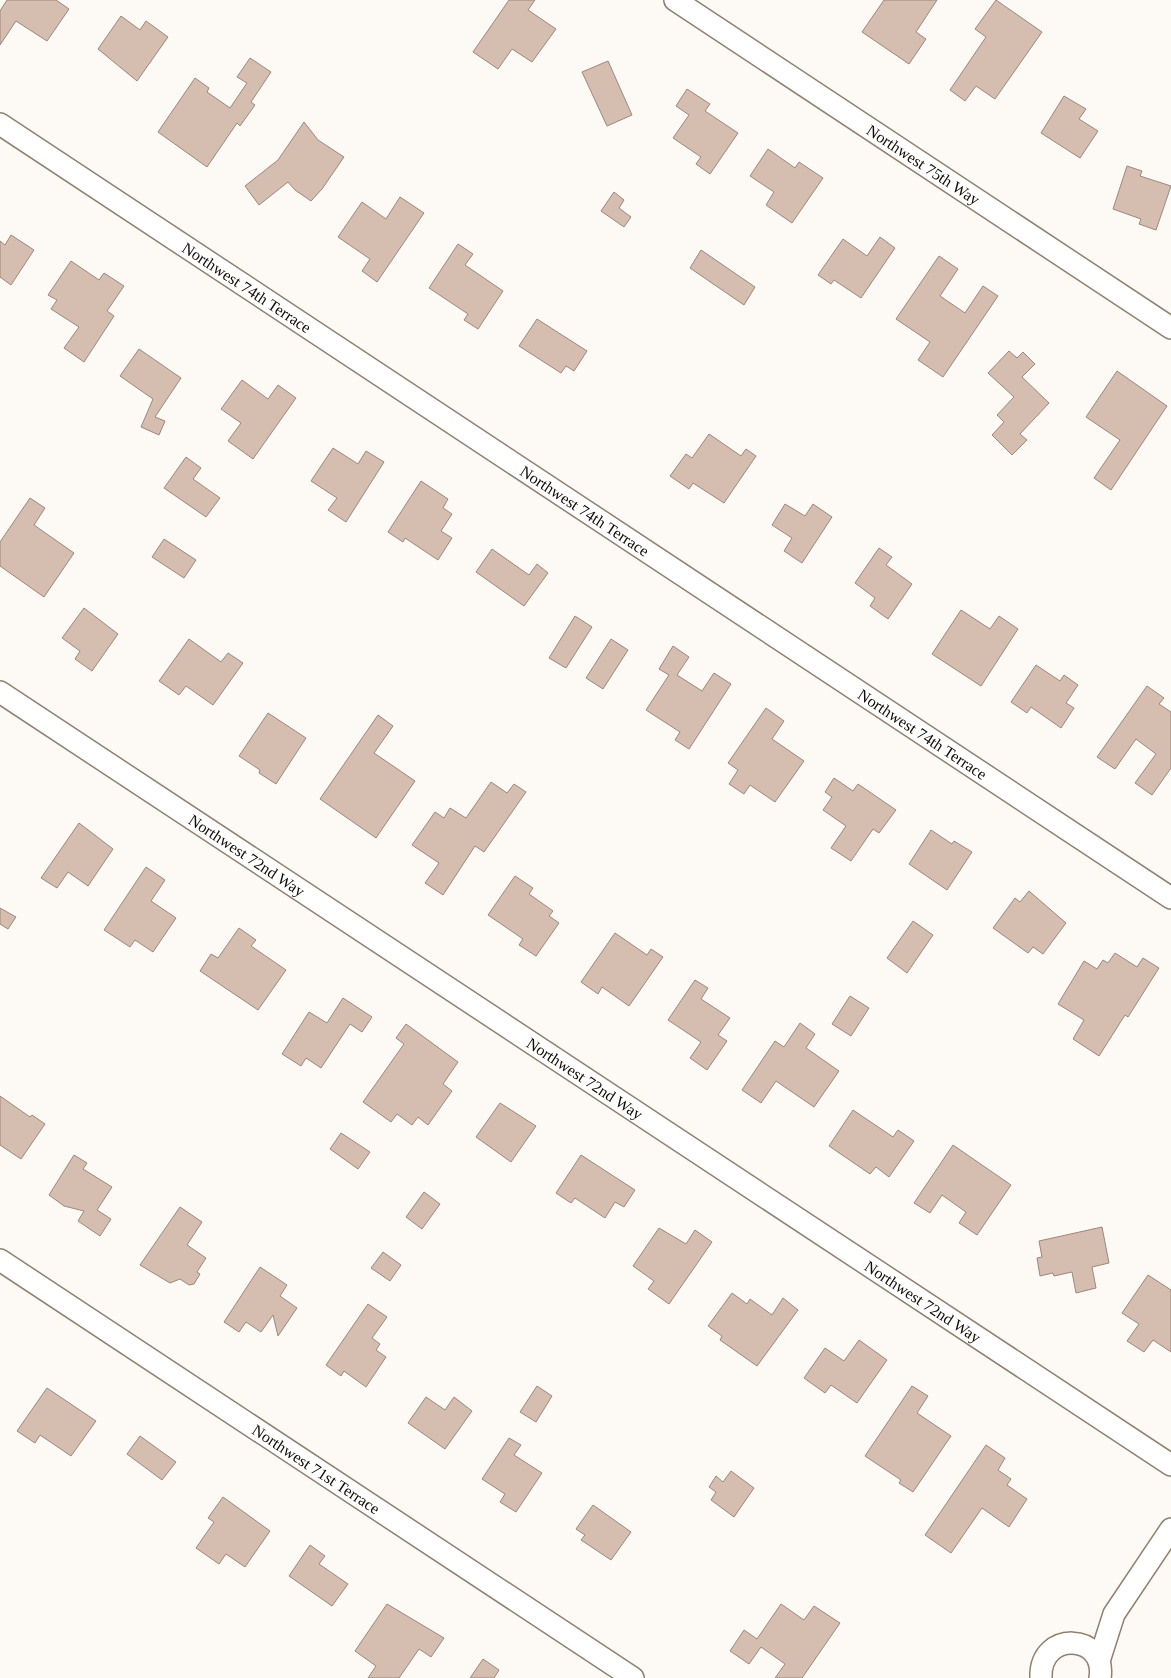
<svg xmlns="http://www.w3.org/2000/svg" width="1171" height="1678" font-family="'Times New Roman',serif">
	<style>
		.building { fill: #d5bdb0; stroke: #9d877b }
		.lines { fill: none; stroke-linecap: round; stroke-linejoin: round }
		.minor-casing { stroke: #8f816e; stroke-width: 24 }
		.minor { stroke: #fff; stroke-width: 21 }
		.labels { text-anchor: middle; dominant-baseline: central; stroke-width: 4; stroke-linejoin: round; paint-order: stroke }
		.street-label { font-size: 16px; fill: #100b05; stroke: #fff }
	</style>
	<rect width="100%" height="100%" fill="#fdfaf6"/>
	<!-- building -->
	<g class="building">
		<path d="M7,0H56L69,9L47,41L16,21L0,45V11Z"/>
		<path d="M509,0H535L528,10L556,29L532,62L512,49L498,69L473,52Z"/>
		<path d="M884,0H937L916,32L926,39L909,64L862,32Z"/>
		<path d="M996,0L1042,32L995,99L976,86L965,101L950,90L986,37L975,29Z"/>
		<path d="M121,16L140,30L146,21L168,37L137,81L98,49Z"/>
		<path d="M250,58L271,72L251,102L255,105L240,126L237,123L207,167L158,132L195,78L209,88L207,92L230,108L247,83L237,77Z"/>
		<path d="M608,61L632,115L607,126L582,72Z"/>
		<path d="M687,89L710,104L705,111L738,133L710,174L696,164L701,157L673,138L689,115L676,106Z"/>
		<path d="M1064,96L1086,109L1079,119L1098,131L1080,158L1041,133Z"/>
		<path d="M304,122L318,140L344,157L322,189L311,201L295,190L288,182L259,205L245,186L278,160Z"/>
		<path d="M768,149L795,168L799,162L823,178L792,223L766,205L774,192L750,176Z"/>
		<path d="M1127,166L1142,171L1140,176L1171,186L1156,230L1139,224L1141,219L1113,209Z"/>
		<path d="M614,192L624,200L619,208L631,217L624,227L601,211Z"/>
		<path d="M400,197L424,213L377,282L362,271L370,259L338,237L362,202L386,219Z"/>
		<path d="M11,235L34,250L11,285L0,277V241L5,245Z"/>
		<path d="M880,237L895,248L861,298L834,280L831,284L818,275L843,239L867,256Z"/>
		<path d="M458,244L473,254L465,265L503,291L478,329L464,320L468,314L429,288Z"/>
		<path d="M701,250L755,287L744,305L690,268Z"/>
		<path d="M939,256L958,269L940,296L965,313L983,286L998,296L943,377L918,360L930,342L896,319Z"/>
		<path d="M71,261L99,280L104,273L124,286L107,311L114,316L84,362L64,348L79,327L51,309L57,300L48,295Z"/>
		<path d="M537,319L587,351L574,371L566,366L561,373L519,346Z"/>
		<path d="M139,349L181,378L155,417L165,421L159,435L141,427L153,399L120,376Z"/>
		<path d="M1009,351L1017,358L1023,352L1035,364L1022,377L1049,403L1020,434L1027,440L1012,455L992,435L1004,422L997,415L1014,397L988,373Z"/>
		<path d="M1117,371L1167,406L1111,490L1094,478L1120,440L1086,417Z"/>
		<path d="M242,380L268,399L278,385L296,398L253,459L228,441L241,423L221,409Z"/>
		<path d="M709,434L741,456L746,449L756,456L724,503L693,483L689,489L670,476L686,454L692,458Z"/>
		<path d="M333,448L358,464L366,451L384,462L346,522L328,510L337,498L311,481Z"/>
		<path d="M186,457L201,468L193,479L220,498L206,517L164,488Z"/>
		<path d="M421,481L448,499L443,508L452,514L441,531L452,538L438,560L405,538L403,542L388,532Z"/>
		<path d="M30,498L45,508L34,525L74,553L44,597L0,566V542Z"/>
		<path d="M785,504L805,516L813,504L832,517L802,563L784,551L792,538L772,525Z"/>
		<path d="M164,539L196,560L184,578L152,557Z"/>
		<path d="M879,548L892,557L886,565L912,584L888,619L870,606L875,598L855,583Z"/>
		<path d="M492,549L529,575L537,564L548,573L524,606L476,572Z"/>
		<path d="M84,608L118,634L92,671L75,659L80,651L62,638Z"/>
		<path d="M961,610L990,629L999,616L1018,629L981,686L932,654Z"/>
		<path d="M575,616L592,627L566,668L549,658Z"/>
		<path d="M189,639L221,662L228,653L243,663L213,705L186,686L179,695L159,681Z"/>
		<path d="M611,639L628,650L603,689L586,678Z"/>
		<path d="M673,646L689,657L677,675L702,691L714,673L731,684L689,749L675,740L680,732L646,710L669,675L659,669Z"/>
		<path d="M1036,665L1060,681L1064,675L1078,685L1066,703L1074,708L1061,728L1031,707L1027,713L1011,702Z"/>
		<path d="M1147,686L1164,698L1159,704L1171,712V768L1152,795L1135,783L1156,754L1136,739L1115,769L1097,757Z"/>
		<path d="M766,708L784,721L772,739L804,761L775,802L750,785L744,794L729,784L738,770L728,763Z"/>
		<path d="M268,713L306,738L276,784L259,773L260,770L239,756Z"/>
		<path d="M378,715L393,726L374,753L415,781L376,838L320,799Z"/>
		<path d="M834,778L853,791L858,784L896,810L879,833L873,829L851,861L831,848L846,826L823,810L832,797L825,792Z"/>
		<path d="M491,782L507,793L514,784L526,792L484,852L475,846L443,895L425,883L439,863L412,845L435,812L444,818L450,808L466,818Z"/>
		<path d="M79,823L113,849L88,886L68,872L57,888L41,878Z"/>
		<path d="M931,830L952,844L954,841L972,852L947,890L909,864Z"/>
		<path d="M146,867L165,880L151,901L176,918L153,952L135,940L130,947L104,930Z"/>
		<path d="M515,876L533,888L529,894L553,911L549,916L559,923L536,956L519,945L523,939L488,915Z"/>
		<path d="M1029,891L1066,923L1043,954L1033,947L1028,953L993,928L1015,898L1020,902Z"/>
		<path d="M0,908L16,917L8,929L0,924Z"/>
		<path d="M913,921L933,935L907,973L887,958Z"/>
		<path d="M239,928L256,940L251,946L286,970L258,1010L200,971L211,954L218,958Z"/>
		<path d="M615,933L647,955L651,949L663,957L629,1006L602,987L598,994L581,982Z"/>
		<path d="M1115,953L1137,967L1143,958L1159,968L1128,1017L1125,1015L1099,1056L1073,1039L1084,1020L1058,1004L1084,961L1097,969L1103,960L1108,963Z"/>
		<path d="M695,980L708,988L701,999L730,1018L718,1035L727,1041L707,1070L690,1058L701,1042L668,1020Z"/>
		<path d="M850,996L869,1008L851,1036L832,1024Z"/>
		<path d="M343,998L372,1017L362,1032L350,1024L321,1068L306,1058L301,1066L282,1054L309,1012L327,1023Z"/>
		<path d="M800,1023L815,1034L806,1048L839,1071L814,1107L776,1081L761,1103L742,1090L775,1041L784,1047Z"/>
		<path d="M406,1024L458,1062L443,1084L452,1091L428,1125L418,1117L412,1125L397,1114L391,1122L363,1102L404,1044L396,1038Z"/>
		<path d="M0,1096L30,1117L32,1115L45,1124L21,1159L0,1145Z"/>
		<path d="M500,1103L536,1126L511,1162L476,1137Z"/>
		<path d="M853,1110L893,1137L898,1130L914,1141L889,1177L876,1167L870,1174L829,1146Z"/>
		<path d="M341,1133L370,1152L358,1169L330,1149Z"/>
		<path d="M953,1145L1011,1185L977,1235L959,1223L966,1212L942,1195L930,1213L914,1203Z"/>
		<path d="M74,1155L87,1163L83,1169L112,1187L97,1210L111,1219L100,1236L78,1221L84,1211L64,1206L49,1195Z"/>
		<path d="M581,1155L635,1190L624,1207L615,1202L605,1218L575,1198L571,1203L556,1193Z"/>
		<path d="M424,1192L440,1204L422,1229L406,1217Z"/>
		<path d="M180,1207L202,1222L187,1245L206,1258L197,1272L200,1274L194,1284L189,1285L180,1279L170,1283L140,1265Z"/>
		<path d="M1102,1227L1109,1263L1092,1267L1096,1288L1076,1293L1072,1272L1054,1276L1053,1273L1040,1276L1037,1258L1042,1257L1039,1241Z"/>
		<path d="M659,1228L686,1244L695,1230L712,1242L669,1304L648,1289L654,1281L633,1266Z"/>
		<path d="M383,1252L401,1265L390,1281L371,1268Z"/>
		<path d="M260,1267L287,1285L280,1296L297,1308L278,1336L273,1315L261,1332L246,1322L239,1332L224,1322Z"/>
		<path d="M1148,1275L1171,1290V1352L1153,1340L1144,1352L1127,1341L1139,1324L1122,1313Z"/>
		<path d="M732,1293L747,1304L750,1299L772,1315L783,1298L798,1310L757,1366L720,1340L722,1336L708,1326Z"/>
		<path d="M368,1304L387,1317L372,1338L380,1344L376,1350L386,1357L366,1387L344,1371L341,1376L326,1365Z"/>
		<path d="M859,1340L887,1360L857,1403L831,1385L825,1393L804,1378L825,1348L844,1361Z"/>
		<path d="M537,1386L552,1396L536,1422L520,1412Z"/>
		<path d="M912,1386L928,1396L917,1413L951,1436L913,1492L899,1483L901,1480L865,1456Z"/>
		<path d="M47,1388L96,1421L71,1456L40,1435L35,1443L17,1431Z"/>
		<path d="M426,1397L445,1410L454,1397L472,1411L445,1449L408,1423Z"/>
		<path d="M140,1436L176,1462L162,1480L127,1454Z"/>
		<path d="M509,1438L521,1445L514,1455L542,1473L516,1512L500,1502L505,1494L482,1479Z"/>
		<path d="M986,1445L1005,1458L998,1470L1011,1479L1007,1485L1027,1499L1009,1527L982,1508L951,1553L925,1535Z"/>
		<path d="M731,1471L754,1488L734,1517L711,1500L716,1492L709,1487L716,1476L723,1482Z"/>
		<path d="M223,1497L270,1531L245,1567L226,1554L219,1564L196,1548L214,1522L208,1518Z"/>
		<path d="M593,1505L631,1532L611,1560L581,1540L585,1535L576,1529Z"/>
		<path d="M310,1545L325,1556L319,1564L348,1584L332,1606L289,1576Z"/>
		<path d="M387,1604L444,1638L431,1657L419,1649L399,1678H368L376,1666L355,1651Z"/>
		<path d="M781,1604L804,1620L814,1606L840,1623L802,1678H775L785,1664L761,1647L749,1664L730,1651L744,1630L757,1639Z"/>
		<path d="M483,1659L499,1670L494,1678H470Z"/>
	</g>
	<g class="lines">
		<defs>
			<g id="minor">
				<path id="s1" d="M675,0L1171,328"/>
				<path id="s2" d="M0,124L1171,898"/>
				<path id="s3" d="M0,692L1171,1465"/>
				<path id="s4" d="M0,1260L633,1678"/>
				<path d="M1099,1661L1114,1614L1171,1529"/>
				<path d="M1041,1678C1039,1630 1107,1633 1100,1678"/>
			</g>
		</defs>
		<!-- minor casing -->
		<use href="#minor" class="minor-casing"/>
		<!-- minor -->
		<use href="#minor" class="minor"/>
	</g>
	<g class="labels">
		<!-- street labels -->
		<g class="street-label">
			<text stroke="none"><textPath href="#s1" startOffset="298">Northwest 75th Way</textPath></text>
			<text stroke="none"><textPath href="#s2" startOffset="296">Northwest 74th Terrace</textPath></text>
			<text stroke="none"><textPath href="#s2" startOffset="701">Northwest 74th Terrace</textPath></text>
			<text stroke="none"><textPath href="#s2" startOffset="1106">Northwest 74th Terrace</textPath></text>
			<text stroke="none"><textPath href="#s3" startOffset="296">Northwest 72nd Way</textPath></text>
			<text stroke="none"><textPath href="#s3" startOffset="701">Northwest 72nd Way</textPath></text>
			<text stroke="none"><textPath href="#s3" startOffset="1106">Northwest 72nd Way</textPath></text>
			<text stroke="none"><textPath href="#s4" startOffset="379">Northwest 71st Terrace</textPath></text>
		</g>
	</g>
</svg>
